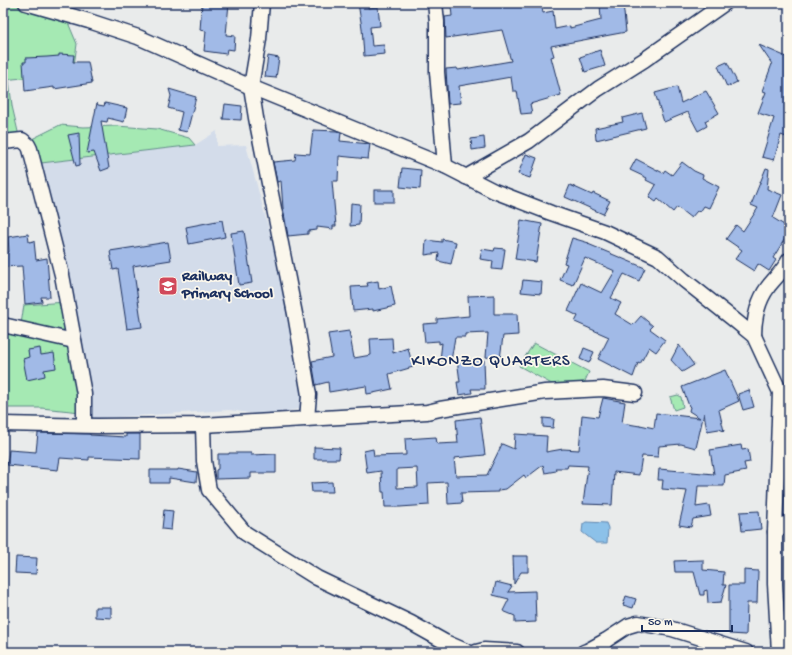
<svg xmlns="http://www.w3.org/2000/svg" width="792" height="655" font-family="'Gochi Hand',sans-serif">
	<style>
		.built { fill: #d3dcea }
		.green { fill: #a5e9b3; stroke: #608c88 }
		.water { fill: #8cc1e9; stroke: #5f87b1 }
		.building { fill: #a1bae7; stroke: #1b2f5e; fill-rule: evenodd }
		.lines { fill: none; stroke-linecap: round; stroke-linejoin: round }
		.street-casing { stroke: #1b2f5e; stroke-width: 17 }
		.street { stroke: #fbf7ec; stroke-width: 14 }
		.labels { text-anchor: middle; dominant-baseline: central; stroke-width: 3.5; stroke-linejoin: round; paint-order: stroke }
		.poi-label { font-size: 15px; font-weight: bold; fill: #1b2f5e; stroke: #fbf7ec; text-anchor: start }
		.quarter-label { font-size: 17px; letter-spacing: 1px; fill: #1b2f5e; stroke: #fbf7ec }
	</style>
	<rect width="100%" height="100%" fill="#e9ebeb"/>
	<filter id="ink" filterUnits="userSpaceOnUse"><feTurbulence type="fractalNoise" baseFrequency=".025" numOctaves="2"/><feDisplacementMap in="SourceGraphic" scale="8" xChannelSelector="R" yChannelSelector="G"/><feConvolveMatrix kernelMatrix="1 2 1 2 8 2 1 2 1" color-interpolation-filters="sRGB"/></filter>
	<g filter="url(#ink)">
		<!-- built -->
		<path class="built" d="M217,131V146L246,145L289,304L305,399L300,409L263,415L229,410L87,419L41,163L195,145Z"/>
		<!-- green -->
		<g class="green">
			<path d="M3,3H24L64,13L77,44L73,73L3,80Z"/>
			<path d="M3,80H9L12,106L19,136H3Z"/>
			<path d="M60,125L83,127L117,126L157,129L189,138L195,145L41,163L32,139Z"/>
			<path d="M66,302L71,334L21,324L24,305Z"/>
			<path d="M3,331L68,343L81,412L41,408H3Z"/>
			<path d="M534,343L589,372L582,388H559L519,366Z"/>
			<path d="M678,395L681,397L683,407L674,410L670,397Z"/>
		</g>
		<!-- water -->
		<path class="water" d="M586,522L606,523L608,528L607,543H596L582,532L583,524Z"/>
		<!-- building -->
		<g class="building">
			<path d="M202,3H229L226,35L235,36L234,50L227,49L226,54L204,51L206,31L200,30Z"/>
			<path d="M358,3H368V8L378,7L380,26L370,27L372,46L384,45L385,54L364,56L362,28Z"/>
			<path d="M472,3H541L543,13L553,11L555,29L570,26V28L601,20L600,3H623L626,32L551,46L554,56L551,57L561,95L530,104L532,113L521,114L517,91H513L511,77L459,86L461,103L448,104L446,69L457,68L458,70L511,61L502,30L446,38L445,17L452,16L451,6Z"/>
			<path d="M759,45L789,58V138L781,135L774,160L762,157L774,118L758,113L766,92L762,91L772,64Z"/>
			<path d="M600,50L605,66L585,72L580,57Z"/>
			<path d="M59,54L74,55L73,62H88L92,83L54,89V87L25,91L23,62H26V58L47,57L59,56Z"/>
			<path d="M268,56L279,58L276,78L265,77Z"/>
			<path d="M727,62L737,82L727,87L718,66Z"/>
			<path d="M677,87L681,103L706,91L719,113L705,121L707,126L698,131L688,112L664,122L655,93Z"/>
			<path d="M169,89L196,97L187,132L178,130L182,112L168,108L171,96Z"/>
			<path d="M97,103L98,105L104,106L105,103L127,108L124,122L108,118L107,122L101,121L109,168L101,171L94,152L87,153Z"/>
			<path d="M225,104L242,106L241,120L223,119Z"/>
			<path d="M642,113L646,128L596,140L595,128L623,122L622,118Z"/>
			<path d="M313,130L337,131L341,133L340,141L370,144L368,159L339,156L338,181H332L336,226H333V229L317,227V230L308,231V234L288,236L283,208L281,181L277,182L273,162L295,160L296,153L310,154Z"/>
			<path d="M79,133L80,165L76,166L68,135Z"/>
			<path d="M484,137L485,148L472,150L471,139Z"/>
			<path d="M526,154L537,158L530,178L518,174Z"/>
			<path d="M636,159L663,173L665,170L672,175L682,162L694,171L703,175L702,178L719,187L709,208L704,206L700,212L697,211L691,218L677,207L673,212L658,199L656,202L649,197L656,185L646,180L647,178L630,170Z"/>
			<path d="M402,168L421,170L420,189L400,187Z"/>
			<path d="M766,168L769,169L767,189L782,195L773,218L789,228V232L773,258L776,260L769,271L758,264L754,271L735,259L742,250L726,239L736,225L743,231L758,208L751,205Z"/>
			<path d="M570,185L592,195L593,193L610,201L603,214L565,197Z"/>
			<rect x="374" y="190" width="20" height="12"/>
			<path d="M351,203L360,204L359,225L350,226Z"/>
			<path d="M222,220L225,237L189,244L186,227Z"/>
			<path d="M521,220L542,224L536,262L515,259Z"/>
			<path d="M244,231L252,283L239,285L231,233Z"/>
			<path d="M28,234L29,242L34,241L36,260L47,258L50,297H41L42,302L25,304L22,266L3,267V253L9,252L8,237Z"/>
			<path d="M572,238L589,243L588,244L645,268L639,281L624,274L611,298L621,303L615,314L633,325L641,316L653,326L650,329L665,340L656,352L649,347L640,364L638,363L633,377L598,359L609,337L575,322L578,316L568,311L581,283L602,293L615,271L585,258L573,285L560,280L567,264L564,263Z"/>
			<path d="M442,239L456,242L451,264L438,261L439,253L425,255L426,240L442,242Z"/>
			<path d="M168,242L171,260L133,266L142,327L127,329L118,269L113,270L110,251Z"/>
			<path d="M495,248L505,249L502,270L492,269L493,261L480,259L482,249L494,251Z"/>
			<path d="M523,280L542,282L541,294L521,292Z"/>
			<path d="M378,281L379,289L391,286L395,306L373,311V309L353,311L351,287L368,286L367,283Z"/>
			<path d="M494,295V314H517L518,335L503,336L500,359L486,357L488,333L465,334V337H455L451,361L440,360L442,343L439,344V341L425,342L423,324L437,323V319L469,316L468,296Z"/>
			<path d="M349,331L354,358L371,355L370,339L392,338L393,353L408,348L413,367L389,374L392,389L373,393L367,394L366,386L329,392L328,382L316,385L312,361L332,357L328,334Z"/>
			<path d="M679,345L694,365L682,372L671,360Z"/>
			<path d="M40,348L41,355L54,353L56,368L44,370L45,376L27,380L23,359L29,357L28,350Z"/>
			<path d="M584,348L594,352L589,363L580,359Z"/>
			<path d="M467,358V360H484L485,389H471L472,393L459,395L457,382H460L457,359Z"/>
			<path d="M725,370L739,401L719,410L724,431L719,429L707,431L704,413L696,448L681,444L659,446L658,457L642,456L639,475L614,472L612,505L583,504L588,466L568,465L567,468H555L556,471L545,473L543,465L526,478L524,475L506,489L498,490V492L461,493L462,503L448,504L447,482L428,483L429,505L400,507H385L384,492H382L381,471L367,473L364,451L373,449L374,456L406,455L405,439L436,437L437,444L458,443L456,420L480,417L485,455L454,458L456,476L487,475L502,444L514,449L515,434L547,436L546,452L563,449L579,450L582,415L598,417L603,398L625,402L622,423L640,426V425L654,428L656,413L700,418L689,411L690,407L689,406L682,387ZM417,468L418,487L397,488V469Z"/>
			<path d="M749,390L754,407L743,410L738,394Z"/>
			<path d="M543,418L554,419L553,428L543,427Z"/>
			<path d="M38,433L90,434V435L126,437V434H140V459L89,457V460L60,458L58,470L7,465L9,450L36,452Z"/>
			<path d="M741,445L742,450L748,449L750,462L744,463L746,471L725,475L724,486H698L696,507L709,505L711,516L693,519L691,527L679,525L687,491L662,489L663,480H658L659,469L714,474L710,450Z"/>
			<path d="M314,447L340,448L339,459H314Z"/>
			<path d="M229,453H251V455L276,454V473H251V478L216,479V470L218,469V454H229Z"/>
			<path d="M178,469L197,472L196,482L169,478V483H150V470H178Z"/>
			<path d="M332,482L333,492H312L311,483Z"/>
			<path d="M164,510L173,511L171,530L162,529Z"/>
			<path d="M759,511L761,529L742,531L740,512Z"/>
			<path d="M513,556H528V572H521L514,584Z"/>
			<path d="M16,557L37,558L36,574L15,573Z"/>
			<path d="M703,560V570L724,572L723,585H726L721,602L708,603L707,590L704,591V595H700L694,572H675L674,561Z"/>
			<path d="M744,570L758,571L757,603H747L746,635L729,634V585H744Z"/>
			<path d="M496,582L512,586L508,592L535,591L536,622L515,623V616L503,611L509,599L493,595Z"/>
			<path d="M626,596L636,599L633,608L623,605Z"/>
			<path d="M95,607H111V618L95,617Z"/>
		</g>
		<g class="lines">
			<defs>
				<g id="street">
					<path d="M26,3L89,21L138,37L251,87L445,166L494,191L551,213L605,232L658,257L684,280L732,318L754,336L780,392L775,532V584L779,652"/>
					<path d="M262,3L259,39L251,87L256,118L295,314L309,395L307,419"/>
					<path d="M435,3L437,22V72L445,166"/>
					<path d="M3,142L22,140L28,145L30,149L62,275L84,394V425"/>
					<path d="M466,177L529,141L598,89L644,60L725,3"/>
					<path d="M3,325L74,341"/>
					<path d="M754,336C754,318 757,302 768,287C775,278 784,270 789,260"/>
					<path d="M3,424L97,426L203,425L427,412L440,409L545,392L603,389L635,393"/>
					<path d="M203,425L204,461L209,490L245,533L317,578L411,623L445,642L468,652"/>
					<path d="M775,532L789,522"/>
					<path d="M476,652L484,650L517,652"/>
					<path d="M584,652L587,651L605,641"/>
					<path d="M600,652L605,641L628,626L638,623L672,629L746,652"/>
				</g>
			</defs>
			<!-- street casing -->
			<use href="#street" class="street-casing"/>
			<!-- street -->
			<use href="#street" class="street"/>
		</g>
	</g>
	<!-- icons -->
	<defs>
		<symbol id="school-square" viewBox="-11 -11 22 22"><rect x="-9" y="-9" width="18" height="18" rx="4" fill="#d1495b" stroke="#fbf7ec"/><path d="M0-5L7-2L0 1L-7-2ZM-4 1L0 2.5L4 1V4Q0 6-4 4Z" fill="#fff"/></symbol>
	</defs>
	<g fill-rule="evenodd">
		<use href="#school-square" x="157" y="275" width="22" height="22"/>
	</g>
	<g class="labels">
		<!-- poi labels -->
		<g class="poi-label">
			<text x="182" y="277">Railway<tspan x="182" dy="17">Primary School</tspan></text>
		</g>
		<!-- quarter labels -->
		<g class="quarter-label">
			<text x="491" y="362">KIKONZO QUARTERS</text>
		</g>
	</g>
	<!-- margin -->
	<rect width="792" height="655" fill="none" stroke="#fbf7ec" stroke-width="16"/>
	<rect x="8" y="8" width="776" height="639" fill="none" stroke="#1b2f5e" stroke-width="1.5" filter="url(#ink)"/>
	<!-- scale -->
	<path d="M642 625v6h90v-6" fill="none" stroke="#1b2f5e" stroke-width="2"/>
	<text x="648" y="625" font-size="12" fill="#1b2f5e" stroke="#fbf7ec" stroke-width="3" paint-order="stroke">50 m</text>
</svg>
